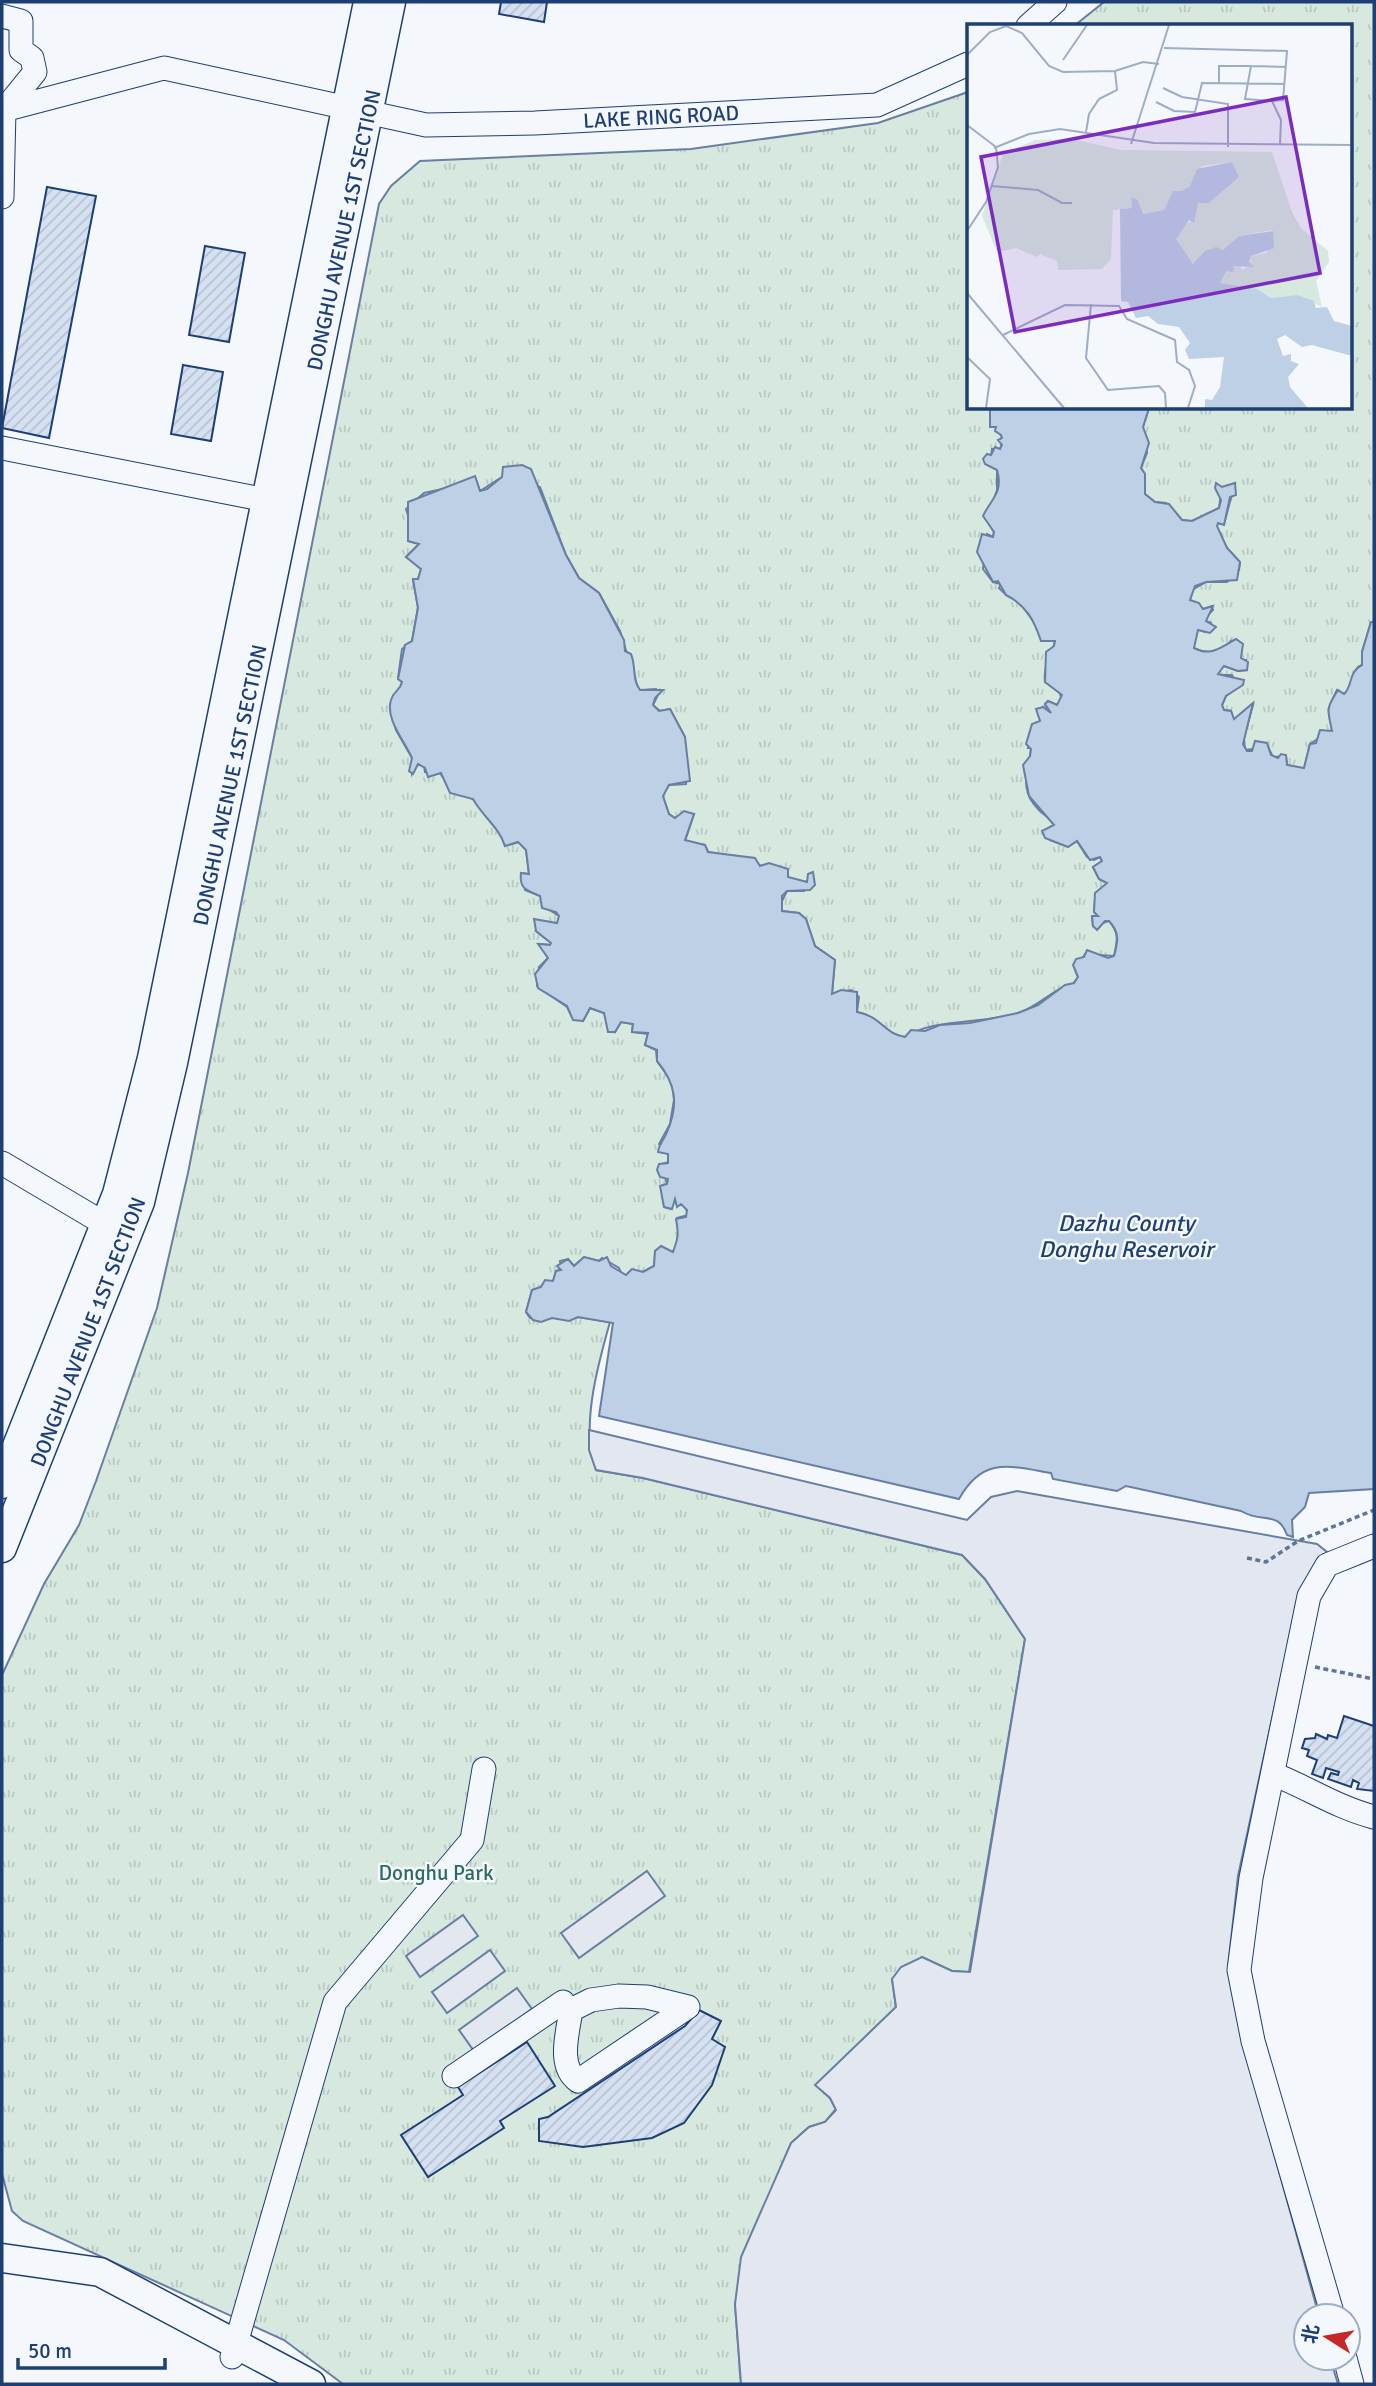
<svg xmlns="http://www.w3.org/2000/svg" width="1376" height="2386" font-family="Signika,'Noto Sans SC',sans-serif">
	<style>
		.grass { fill: url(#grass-tufts); stroke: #687fa3; stroke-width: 2 }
		.parking { fill: #e3e8f0; stroke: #687fa3; stroke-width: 2 }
		.water { fill: #bed0e5; stroke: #687fa3; stroke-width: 2 }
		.building { fill: url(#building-hatch); stroke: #1d3f73; stroke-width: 2 }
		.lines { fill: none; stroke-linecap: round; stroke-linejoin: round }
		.minor-casing { stroke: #1d3f73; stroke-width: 25 }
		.major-casing { stroke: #1d3f73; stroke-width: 31 }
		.path { stroke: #5e769c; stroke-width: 3.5; stroke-dasharray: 5 3.5; stroke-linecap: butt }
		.minor { stroke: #f4f7fb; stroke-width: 23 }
		.major { stroke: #f4f7fb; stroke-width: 28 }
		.labels { text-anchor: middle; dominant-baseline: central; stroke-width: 5; stroke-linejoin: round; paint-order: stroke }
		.street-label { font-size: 21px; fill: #1d3f73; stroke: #f4f7fb }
		.park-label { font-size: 21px; fill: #2c6c60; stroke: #f4f7fb }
		.water-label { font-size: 23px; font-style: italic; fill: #1d3f73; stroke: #f4f7fb }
		.inset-road { fill: none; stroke: #9eadc5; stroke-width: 2 }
		.view { fill: #7b2cbf; fill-opacity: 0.15; stroke: #7b2cbf; stroke-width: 3.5 }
		.inset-edge { fill: none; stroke: #1d3f73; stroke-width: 3.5 }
	</style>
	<defs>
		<pattern id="grass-tufts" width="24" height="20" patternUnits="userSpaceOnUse" patternTransform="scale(1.75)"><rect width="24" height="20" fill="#d7e8df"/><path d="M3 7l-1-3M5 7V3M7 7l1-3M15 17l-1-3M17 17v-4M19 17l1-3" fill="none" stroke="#b8c8c3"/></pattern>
		<pattern id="building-hatch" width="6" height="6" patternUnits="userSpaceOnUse" patternTransform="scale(1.75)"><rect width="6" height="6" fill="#d5e0f0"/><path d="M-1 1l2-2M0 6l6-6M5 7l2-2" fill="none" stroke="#b6c1d1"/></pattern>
	</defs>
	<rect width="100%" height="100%" fill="#f4f7fb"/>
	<!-- grass -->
	<g class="grass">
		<path d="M1104,2H1374V622H1371L1362,652V665L1358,667L1347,692L1344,694L1337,690C1325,715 1328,705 1332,730L1310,744L1304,769L1287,765L1286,756L1273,757L1268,747L1245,750L1244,738L1253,705L1234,720L1231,711L1224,710L1222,705L1226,696L1238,687L1232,675H1218L1219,670L1224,666L1238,671L1247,670L1246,660H1242L1231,641C1221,652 1207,655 1193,648L1198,629L1205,632L1211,623L1206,621V617L1213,610L1212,606L1203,609L1190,600L1192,590L1206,582H1227L1239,570L1240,562L1227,548L1216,526L1218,523L1224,524L1235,483L1222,487L1219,508L1192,521L1182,520L1166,503L1155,502L1145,494V474L1141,468L1147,453L1143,427L1149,408H1350V26H1074Z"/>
		<path d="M968,92V408H990V427H996L1002,437L1001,449H992L990,466L997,469V490L987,520L994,532L993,537L987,534L983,569L993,582L1001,584L999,588L1006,595L1017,599L1048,641H1055C1052,656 1043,665 1045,682L1059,691L1062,700L1057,705L1048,701L1045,705L1052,713L1043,707L1039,724H1035L1028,748H1031C1029,771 1018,789 1038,809C1043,815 1050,817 1054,825L1050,827V840L1068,847L1077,841L1087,857L1094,860L1100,857L1102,861L1093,867L1099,879L1107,883L1095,900L1094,911L1098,916L1092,917L1093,926L1109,921C1120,933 1117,942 1114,956L1085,954L1076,970L1078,977L1073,984C1054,988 1040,1005 1021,1012C985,1025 937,1017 905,1037C883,1034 883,1017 857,1012L859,997L851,990L832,994L835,960L815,946L806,919L799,913L782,911L780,905L787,891H804L809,878L807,882L790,880L767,864L760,866L751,860L708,852L705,845L685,841L694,814L675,818L669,814L662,795L669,785L686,784L685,737L670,709L660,711L653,705L658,695L656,689L640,690L637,686L620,631L599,593L579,578L566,555L540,487L502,477L480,491L475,477L452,487L424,493L406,509L410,522L408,541L419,544L406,557L421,569L418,579L413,580L418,607L412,641L402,649L398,678L402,682L392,715L396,730L412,758V774L418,764L424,766L425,772L440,773L450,788L473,799L500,831L505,846L519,842L526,850L529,874L521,873L525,890L540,896L548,909L559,916L558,923L536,931L551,943V945L540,944L548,958L539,967L537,986L567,1007L572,1017L583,1021L590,1008L604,1013L615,1032L621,1022L633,1024L632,1032L648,1034L645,1045L656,1050L657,1061L672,1082L674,1100L670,1124L659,1144L670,1156L669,1162L662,1164L667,1184L661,1186L664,1207L671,1209L675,1199L685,1206L688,1215L677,1218L679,1241L673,1253L661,1246L655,1255L654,1266L643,1272L630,1271L627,1275H622L619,1268L602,1258L599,1261L584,1257L574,1266L568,1259L560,1261L561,1269L556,1271L553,1281H546L541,1287L532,1290L526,1312L530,1318L578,1317L610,1322C598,1364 580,1428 596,1470L643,1478L962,1555L985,1579L1025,1639L969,1972L952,1971L922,1957L892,1979L896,2007L816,2085L830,2098L836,2109L825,2122L809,2127L791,2143L775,2181L735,2304L741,2384H343L284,2340L23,2221L12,2211L2,2174V1675L44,1584L79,1525L96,1481L157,1308L188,1173L379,204L391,186L420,161L691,149L878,123Z"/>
	</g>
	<!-- parking -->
	<g class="parking">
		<path d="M589,1430L967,1520L991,1497L1017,1491L1317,1544L1327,1552L1299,1594L1238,1876L1228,1967L1243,2041L1319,2316H1306V2358H1330L1338,2384H741L735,2304L741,2257L791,2143L809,2127L825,2122L836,2110L830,2098L815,2085L896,2007L892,1979L901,1967L922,1957L952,1971L970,1972L1025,1639L985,1579L962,1555L643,1478L596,1470L589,1450Z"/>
		<path d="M647,1871L665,1896L579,1958L561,1933Z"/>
		<path d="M463,1915L478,1936L420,1977L406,1956Z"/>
		<path d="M490,1950L505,1971L447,2013L432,1992Z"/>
		<path d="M517,1988L532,2009L474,2051L459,2030Z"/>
	</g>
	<!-- water -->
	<path class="water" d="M990,408H1149L1143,427L1149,443L1141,468L1145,474V494L1155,502L1169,504L1182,520L1192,521L1219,508L1221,500L1215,488L1216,483L1222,487L1235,483L1236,495L1230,497L1224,525L1218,523L1217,526L1227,548L1240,562L1237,580L1206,582L1195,586L1190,600L1199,603L1203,609L1213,606L1206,621L1216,627L1210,633L1198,630L1194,648C1211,657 1221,647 1236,639L1243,644L1241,658L1248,662L1247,670L1238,671L1224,666L1218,674L1244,680L1243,685L1226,696L1222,705L1224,710L1231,711L1234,719L1253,703L1243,744L1247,751H1252L1255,741L1267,743L1271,755L1278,758L1281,754L1286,755L1287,765L1304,768L1310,744L1316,743L1320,730L1332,731C1328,710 1325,710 1338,690L1344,694C1353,686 1348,672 1362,665V652L1371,622H1374V1489L1309,1493L1305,1507L1292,1520L1293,1537L1287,1535C1278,1510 1263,1524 1241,1511L1126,1486L1117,1491L1053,1479L1051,1473C1010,1466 983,1456 959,1499L599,1416L613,1323L578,1317L569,1321L552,1318L541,1322L533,1320L526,1312L532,1290L541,1287L545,1280L553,1281L556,1271L561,1270L557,1266L568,1259L574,1266L584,1257L599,1261L607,1257L611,1266L626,1275L632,1269L643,1272L654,1266L655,1251L661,1246L673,1252C678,1238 679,1235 676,1219L686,1217L687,1210L681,1204L677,1207L675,1199L672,1209L664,1207L660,1186L667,1184L668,1179L660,1177L657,1170L659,1164L668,1163V1154L658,1152C659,1144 664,1140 667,1132C679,1104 676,1084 657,1061V1050L645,1045L648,1033L632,1032L633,1024L621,1022L615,1032H608L604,1013L590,1008L583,1021L573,1020L567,1006L538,988L535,974L548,958L538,944L550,945L551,943L536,931L534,919L557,923L559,916L556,912L542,908L540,896C527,890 519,889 521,873L529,874L526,850L518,842L505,846C499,827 483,817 473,799L450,793L441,773L428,777L425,768L418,764L413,774L409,771L412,758C404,740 385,719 391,700C394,690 400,691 402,682L398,679L405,645L412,641L418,608L413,579H418L421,569L406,557L419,544L408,541V502L475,476L480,491L487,489L502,477L503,467L522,465L531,469L566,555L579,578L599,593L624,640L625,651L631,654C636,665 632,680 640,690H663L655,698L653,705L659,711L670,709L685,737L690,781L669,785L663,796L669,814L675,818L684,811L694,814L685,840L705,845L708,852L755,858L760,866L769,863L788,869V877L807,882L808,874L813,872L815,885L810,890L787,891L782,896V911L799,913L806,919L815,946L835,960L832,994L841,990L857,992V1012C881,1016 884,1034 905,1037L911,1030L925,1031L940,1025L970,1023L1018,1013L1038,1005L1065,985L1074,983L1078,977L1073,965L1076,959L1084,957L1087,950L1108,958L1114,956C1118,942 1120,932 1109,921H1105L1097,930L1093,926L1092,916H1098L1094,912L1095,893L1107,883L1099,879L1093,867L1102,861L1100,857L1090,860L1077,841L1068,847L1045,838L1042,831L1054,825L1029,796L1023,765L1030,756L1031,749L1026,744L1032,724L1040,721L1036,709L1043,707L1051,713L1045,704L1048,701L1057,705L1062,695L1045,682L1046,652L1054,646L1055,641H1041C1034,620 1026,605 1006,595L998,581L993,582L977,552L982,534L993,537L994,532L983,516C990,500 1004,493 997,470L985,464L983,459L987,454L991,455L995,447L1000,449L1002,445L998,440L1002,438L1001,435L995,431L996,427H990Z"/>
	<!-- building -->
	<g class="building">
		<path d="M501,2H547L544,22L499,14Z"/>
		<path d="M47,187L96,196L49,438L2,428Z"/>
		<path d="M205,246L245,253L229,342L189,335Z"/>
		<path d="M183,365L223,372L211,441L171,434Z"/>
		<path d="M1344,1716L1374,1726V1791L1357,1789L1359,1783L1353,1780L1351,1787L1328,1779L1331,1773L1338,1775L1339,1772L1326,1768L1323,1778L1312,1774L1317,1760L1307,1756L1309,1750L1302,1748L1305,1739L1315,1738L1316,1734L1327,1739L1328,1735L1337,1738Z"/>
		<path d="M699,2010L721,2021L712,2039L725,2047L712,2085L684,2123L652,2138L583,2147L539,2141V2119L548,2117L685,2026Z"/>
		<path d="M527,2042L555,2086L500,2121L504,2128L428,2177L401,2135L463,2095L458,2087Z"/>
	</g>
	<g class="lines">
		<defs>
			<g id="minor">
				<path d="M2,16L21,21V50L32,58L35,72L4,110L164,68L426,125L535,123L877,105L968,64"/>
				<path d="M1028,26L1055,2"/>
				<path d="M2,197L4,110"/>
				<path d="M2,448L281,503"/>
				<path d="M2,1163L120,1233"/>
				<path d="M1273,1774C1307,1787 1338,1808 1374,1817"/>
				<path d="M619,1996L647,1997L688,2007L578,2081C557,2066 568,2032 571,2010L591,2000Z"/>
				<path d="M454,2076L563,2002"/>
				<path d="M1333,2316L1253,2041L1239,1970L1251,1878L1309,1596L1327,1565L1374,1546"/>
				<path d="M232,2357L335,2002L472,1840L484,1769"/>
				<path d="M1345,2358L1352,2384"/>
			</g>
			<g id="major">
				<path d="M2,1484L117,1194L152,1058L368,2"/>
				<path d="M2,1548L140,1202L173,1063L391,2"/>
				<path d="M2,2258L100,2272L311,2384"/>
			</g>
		</defs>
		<!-- minor casing -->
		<use href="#minor" class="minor-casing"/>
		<!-- major casing -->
		<use href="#major" class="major-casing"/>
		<!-- path -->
		<g class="path">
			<path d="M1247,1558L1266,1562L1298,1541L1374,1510"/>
			<path d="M1315,1667L1374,1679"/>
		</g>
		<!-- minor -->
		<use href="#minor" class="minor"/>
		<!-- major -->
		<use href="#major" class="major"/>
	</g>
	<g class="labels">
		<!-- street labels -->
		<g class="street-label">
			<text transform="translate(661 117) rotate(-3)">LAKE RING ROAD</text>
			<text transform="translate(344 230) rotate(-78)">DONGHU AVENUE 1ST SECTION</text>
			<text transform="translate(230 785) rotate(-78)">DONGHU AVENUE 1ST SECTION</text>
			<text transform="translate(88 1332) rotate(-69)">DONGHU AVENUE 1ST SECTION</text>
		</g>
		<!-- park labels -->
		<g class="park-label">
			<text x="436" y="1873">Donghu Park</text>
		</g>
		<!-- water labels -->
		<g class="water-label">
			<text x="1126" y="1223">Dazhu County<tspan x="1126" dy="26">Donghu Reservoir</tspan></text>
		</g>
	</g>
	<!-- overview -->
	<g transform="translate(967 24)">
		<rect width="385" height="385" fill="#f4f7fb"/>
		<path d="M104,115L155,126L305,128L325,188L334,204L361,227L362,238L349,257L355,283L330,271L304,274L290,266L253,259L254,251L266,242L273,240L275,246L282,242L284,232L300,229L305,206L272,212L256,226L244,224L237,235L227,240L214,229L209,215L212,204L225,197L231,179H242L272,153L265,138L235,142L223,162L216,167H206L197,186L175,190L172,177L164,173L165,184L146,186L144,235L135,245L91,246L90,237L73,230L70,233L49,224L30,228L15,192L36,130L68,116Z" fill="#d7e8df"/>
		<path d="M265,138L272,153L242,179H231L227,199L222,196L209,215L226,240L238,227L249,223L256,226L272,212L306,207L307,224L284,232L282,238L287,243L266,242L267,248L259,247L253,259L290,265L304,274L330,271L347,277L349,284L360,283L367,297L385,302V332L345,321L335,323L318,311L310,315L316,332L324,330V337L332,340L321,353L323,363L341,384H238V375L245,376L253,363L257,333L222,335L218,326L223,319L212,303L191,300L181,292L169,294L161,278L154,277L153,185L165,184L164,173L171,176L176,190L197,186L206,167H215L223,162L230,145Z" fill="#bed0e5"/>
		<path class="inset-road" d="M197,24L320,27L316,76L305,77L314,96L313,120M0,31L23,8L39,2L55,9L82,42L96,48L148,47L176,38L192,40M96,36L120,1M252,59V42H284M196,64L215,73L261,80V123M305,77L278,75L284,42L319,43M189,78L207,87L228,88L235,59L318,60M0,101L29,123L31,143L19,178L0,207M119,108L122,90L132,75L150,66L148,47M164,120L202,1M27,124L62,110L93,105L187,119L385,121M25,162L71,166L95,179H105M0,269L97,384M124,280L119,334L141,366L192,362L198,369L199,384M36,311L98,281L152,282L160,295L208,316L210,338L222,346L228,362L221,384M0,333L23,355L19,384"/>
		<path class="view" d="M319,73L353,249L48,308L14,133Z"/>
		<rect width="385" height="385" class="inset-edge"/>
	</g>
	<!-- border -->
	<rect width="1376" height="2386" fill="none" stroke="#1d3f73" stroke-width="7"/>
	<!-- north arrow -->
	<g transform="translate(1327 2337) rotate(281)"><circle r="33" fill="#f4f7fb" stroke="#9eadc5" stroke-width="2"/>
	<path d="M0-5L12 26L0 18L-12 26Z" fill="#c62828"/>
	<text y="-10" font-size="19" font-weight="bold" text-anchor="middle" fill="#1d3f73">北</text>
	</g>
	<!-- scale -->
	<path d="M18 2358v10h147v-10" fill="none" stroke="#1d3f73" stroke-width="3.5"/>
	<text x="28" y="2358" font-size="21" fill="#1d3f73" stroke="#f4f7fb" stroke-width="5" paint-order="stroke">50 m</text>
</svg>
